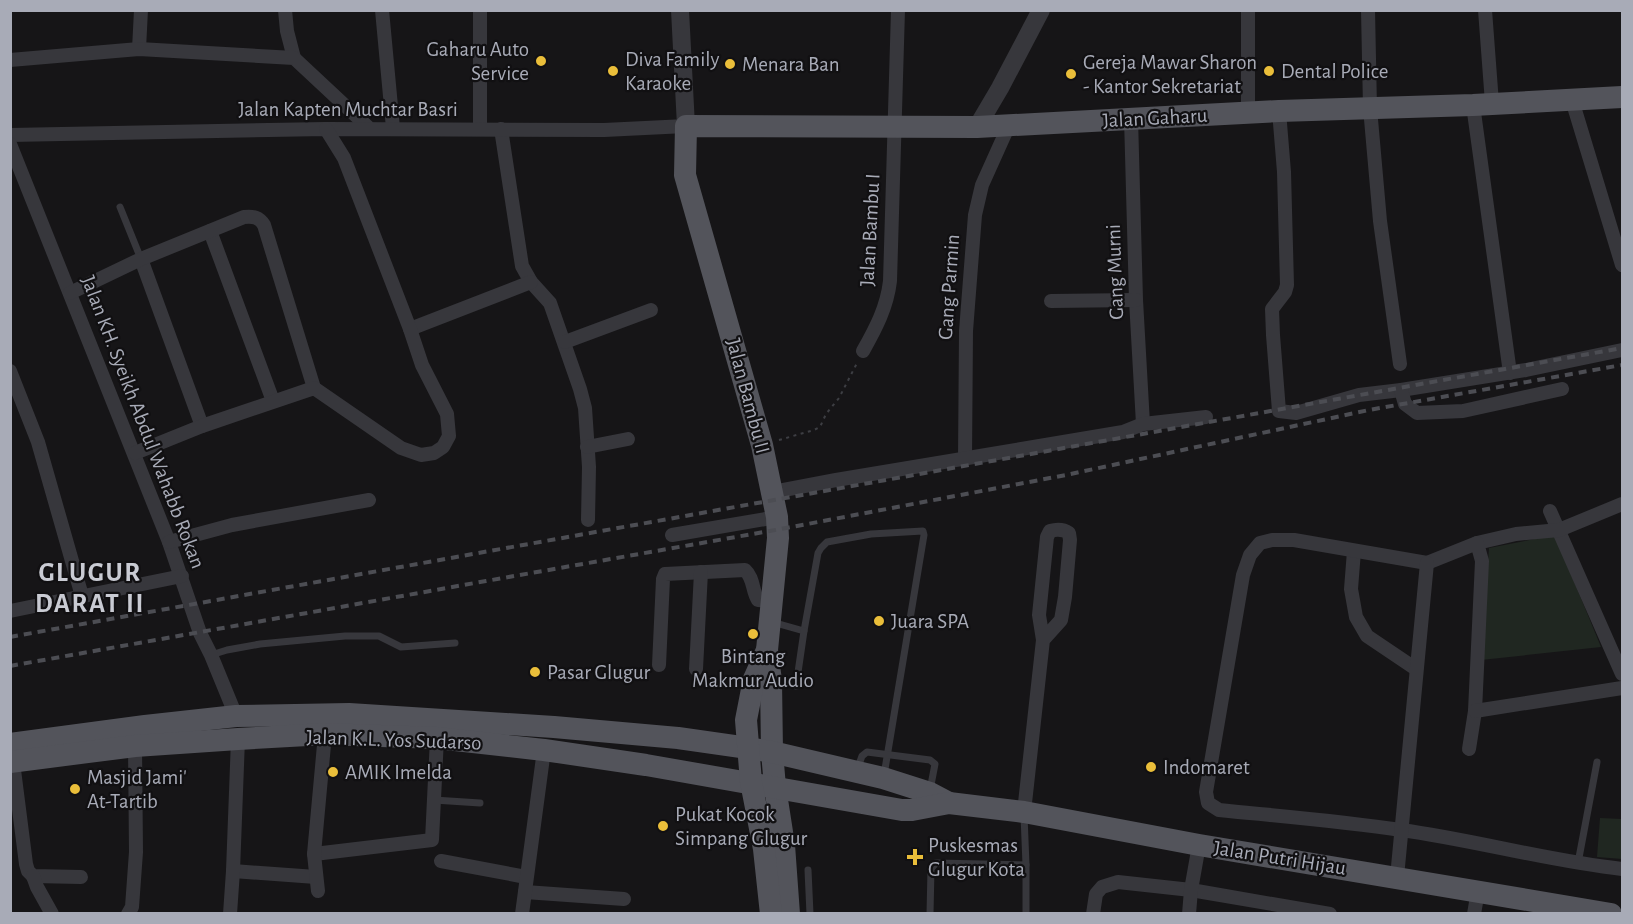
<svg xmlns="http://www.w3.org/2000/svg" width="1633" height="924" font-family="'Alegreya Sans',sans-serif">
	<style>
		.green { fill: #202721 }
		.lines { fill: none; stroke-linecap: round; stroke-linejoin: round }
		.path { stroke: #3d3e43; stroke-width: 2; stroke-dasharray: 3 4.5; stroke-linecap: butt }
		.service { stroke: #37373c; stroke-width: 7 }
		.minor { stroke: #37373c; stroke-width: 14 }
		.tertiary { stroke: #37373c; stroke-width: 18 }
		.primary { stroke: #53545b; stroke-width: 22 }
		.rail { stroke: #4c4d53; stroke-width: 4; stroke-dasharray: 8 6; stroke-linecap: butt }
		.poi-dot { fill: #eabe3a; stroke: #111012; stroke-width: 2 }
		.labels { text-anchor: middle; dominant-baseline: central; stroke-width: 4.5; stroke-linejoin: round; paint-order: stroke }
		.poi-label { font-size: 21px; fill: #a8abb7; stroke: #111012; text-anchor: start }
		.street-label { font-size: 21px; fill: #a8abb7; stroke: #111012 }
		.district-label { font-size: 27px; font-weight: bold; letter-spacing: 1.5px; fill: #c9cbd3; stroke: #111012 }
	</style>
	<rect width="100%" height="100%" fill="#161517"/>
	<!-- green -->
	<g class="green">
		<path d="M1555,535L1601,647L1481,660L1489,548Z"/>
		<path d="M1600,818L1622,819V859L1597,857Z"/>
	</g>
	<g class="lines">
		<!-- path -->
		<path class="path" d="M779,440L814,430L820,427L826,414L839,398L857,363"/>
		<!-- service -->
		<g class="service">
			<path d="M120,207L141,259"/>
			<path d="M772,622L804,631L818,553L821,548L827,542L871,534L923,531L924,535L884,775"/>
			<path d="M211,655L227,650L260,644L345,636H379L401,647L455,643"/>
			<path d="M796,686L804,631"/>
			<path d="M857,770L862,756L867,752L930,760L935,764L930,790"/>
			<path d="M434,800L480,803"/>
			<path d="M1578,863L1597,762"/>
			<path d="M1026,865V914"/>
			<path d="M808,870L810,914"/>
			<path d="M930,914L931,869L936,863L1026,865L1024,815"/>
		</g>
		<!-- minor -->
		<g class="minor">
			<path d="M285,10L287,31L294,58"/>
			<path d="M382,10L393,128"/>
			<path d="M1368,10L1370,108L1380,221L1400,364"/>
			<path d="M1485,10L1492,103"/>
			<path d="M139,49L141,10"/>
			<path d="M10,60L139,49L294,58L369,128"/>
			<path d="M1572,100L1622,265"/>
			<path d="M1473,105L1510,373"/>
			<path d="M1279,111L1284,172L1287,285L1285,292L1272,309L1273,335L1279,411L1296,413L1359,395L1401,390L1526,370L1622,350"/>
			<path d="M1248,113V10"/>
			<path d="M1131,118L1136,300L1143,424"/>
			<path d="M480,129V10"/>
			<path d="M501,129L522,266L531,282L550,303L580,389L585,408L589,467L588,520"/>
			<path d="M10,135L326,129L604,130L686,126"/>
			<path d="M10,144L169,542L200,633L211,655L236,716"/>
			<path d="M210,231L273,401"/>
			<path d="M141,259L202,426"/>
			<path d="M70,293L141,259L244,217C253,216 259,217 264,225L314,388"/>
			<path d="M1051,301L1136,300"/>
			<path d="M410,329L531,282"/>
			<path d="M565,342L651,310"/>
			<path d="M863,351C876,328 887,307 890,281L898,10"/>
			<path d="M10,371L38,442L82,596"/>
			<path d="M1401,390L1405,404L1417,413L1463,411L1562,389"/>
			<path d="M587,447L628,439"/>
			<path d="M135,453L202,426L314,388L401,448L421,455L434,453L443,447L449,436L447,414L422,365L410,329L344,158L326,129"/>
			<path d="M965,459L966,331L975,215L982,185L1009,125"/>
			<path d="M773,492L836,480L1123,432L1143,424L1206,417"/>
			<path d="M1550,511L1622,674"/>
			<path d="M672,535L777,517"/>
			<path d="M169,542L232,525L369,500"/>
			<path d="M1477,543L1516,534L1559,530L1622,504"/>
			<path d="M1354,551L1351,589L1356,617L1367,636L1416,669"/>
			<path d="M1427,563L1294,540H1272L1260,543L1250,555L1243,575L1206,792L1208,803L1219,810C1279,816 1341,821 1401,830C1475,840 1548,861 1622,869"/>
			<path d="M1427,563L1477,543L1482,561L1475,711L1469,749"/>
			<path d="M10,611L182,576"/>
			<path d="M659,665L663,579L665,574L745,570C754,578 752,591 758,600L772,601"/>
			<path d="M696,669L701,572"/>
			<path d="M1475,711L1622,688"/>
			<path d="M13,762L26,864L28,871L33,876L81,877"/>
			<path d="M1024,812L1043,640L1039,615L1047,537L1050,531C1057,529 1063,529 1069,533L1070,540L1065,597L1061,620L1043,640"/>
			<path d="M314,854L432,840L437,738"/>
			<path d="M441,861L526,877"/>
			<path d="M233,871L316,877"/>
			<path d="M33,876L37,887L52,914"/>
			<path d="M1397,877L1427,563"/>
			<path d="M318,891L314,854L325,734"/>
			<path d="M525,892L624,899"/>
			<path d="M128,914L132,907L136,852L135,746"/>
			<path d="M230,914L233,871L238,739"/>
			<path d="M522,914L544,750"/>
			<path d="M1093,914L1096,894L1102,887L1118,882L1191,890L1330,914"/>
			<path d="M1189,914L1191,890L1199,845"/>
			<path d="M1474,914L1478,891"/>
		</g>
		<!-- tertiary -->
		<g class="tertiary">
			<path d="M680,10L686,126"/>
			<path d="M977,127L1000,88L1041,10"/>
		</g>
		<!-- primary -->
		<g class="primary">
			<path d="M767,650L771,681L772,752L775,787L784,845L789,914"/>
			<path d="M10,744L145,726L236,716L349,714L554,727L678,738L748,748L772,752L883,778L930,793L949,803"/>
			<path d="M10,762L135,746L238,739L325,734L437,738L544,750L646,765L902,810H912L949,803L1024,812L1199,845L1611,914"/>
			<path d="M771,914L764,849L751,782L746,720L754,679L767,650L778,538L777,517L762,445L685,175L686,126L977,127L1279,111L1473,105L1622,97"/>
		</g>
		<!-- rail -->
		<g class="rail">
			<path d="M10,637L1622,348"/>
			<path d="M10,666L486,581L781,529L1066,475L1369,410L1622,365"/>
		</g>
	</g>
	<!-- markers -->
	<g class="poi-dot">
		<circle cx="541" cy="61" r="6"/>
		<circle cx="730" cy="64" r="6"/>
		<circle cx="613" cy="71" r="6"/>
		<circle cx="1269" cy="71" r="6"/>
		<circle cx="1071" cy="74" r="6"/>
		<circle cx="879" cy="621" r="6"/>
		<circle cx="753" cy="634" r="6"/>
		<circle cx="535" cy="672" r="6"/>
		<circle cx="1151" cy="767" r="6"/>
		<circle cx="333" cy="772" r="6"/>
		<circle cx="75" cy="789" r="6"/>
		<circle cx="663" cy="826" r="6"/>
		<path d="M912 848h6v6h6v6h-6v6h-6v-6h-6v-6h6z"/>
	</g>
	<g class="labels">
		<!-- poi labels -->
		<g class="poi-label">
			<text x="529" y="49" text-anchor="end">Gaharu Auto<tspan x="529" dy="24">Service</tspan></text>
			<text x="625" y="59">Diva Family<tspan x="625" dy="24">Karaoke</tspan></text>
			<text x="1083" y="62">Gereja Mawar Sharon<tspan x="1083" dy="24">- Kantor Sekretariat</tspan></text>
			<text x="742" y="64">Menara Ban</text>
			<text x="1281" y="71">Dental Police</text>
			<text x="891" y="621">Juara SPA</text>
			<text x="753" y="656" text-anchor="middle">Bintang<tspan x="753" dy="24">Makmur Audio</tspan></text>
			<text x="547" y="672">Pasar Glugur</text>
			<text x="1163" y="767">Indomaret</text>
			<text x="345" y="772">AMIK Imelda</text>
			<text x="87" y="777">Masjid Jami'<tspan x="87" dy="24">At-Tartib</tspan></text>
			<text x="675" y="814">Pukat Kocok<tspan x="675" dy="24">Simpang Glugur</tspan></text>
			<text x="928" y="845">Puskesmas<tspan x="928" dy="24">Glugur Kota</tspan></text>
		</g>
		<!-- street labels -->
		<g class="street-label">
			<text x="348" y="109">Jalan Kapten Muchtar Basri</text>
			<text transform="translate(1155 118) rotate(-3)">Jalan Gaharu</text>
			<text transform="translate(870 230) rotate(-87)">Jalan Bambu I</text>
			<text transform="translate(1115 272) rotate(-92)">Gang Murni</text>
			<text transform="translate(949 287) rotate(-86)">Gang Parmin</text>
			<text transform="translate(748 396) rotate(75)">Jalan Bambu II</text>
			<text transform="translate(143 422) rotate(69)">Jalan KH. Syeikh Abdul Wahabb Rokan</text>
			<text transform="translate(394 740) rotate(2)">Jalan K.L. Yos Sudarso</text>
			<text transform="translate(1280 858) rotate(9)">Jalan Putri Hijau</text>
		</g>
		<!-- district labels -->
		<g class="district-label">
			<text x="90" y="572">GLUGUR<tspan x="90" dy="31">DARAT II</tspan></text>
		</g>
	</g>
	<!-- border -->
	<rect width="1633" height="924" fill="none" stroke="#a8abb7" stroke-width="24"/>
</svg>
